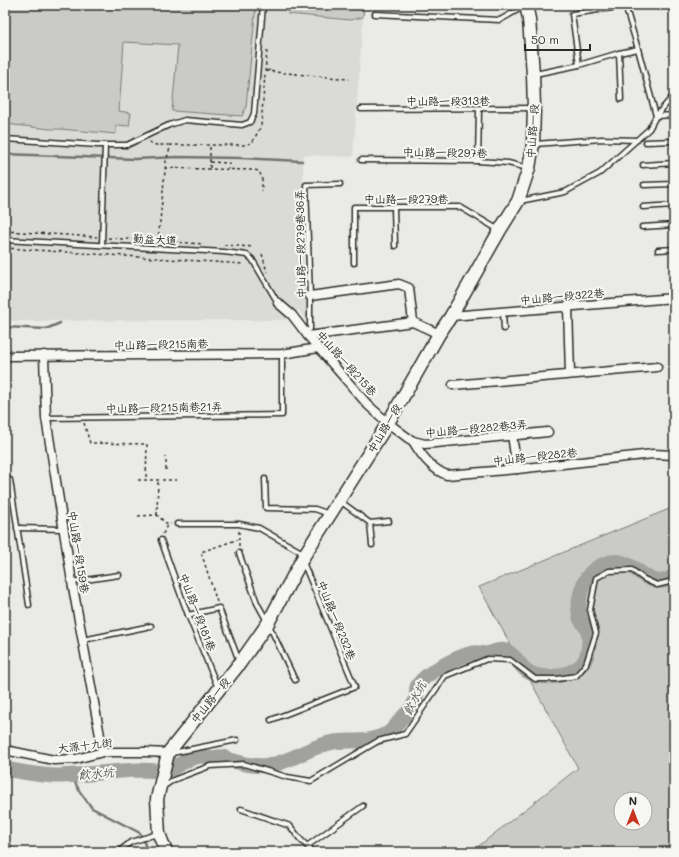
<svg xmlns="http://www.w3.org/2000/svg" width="679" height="857" font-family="Mali,'LXGW WenKai TC',sans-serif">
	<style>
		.built { fill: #dadad6 }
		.green { fill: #cacac7; stroke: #7a7a79; fill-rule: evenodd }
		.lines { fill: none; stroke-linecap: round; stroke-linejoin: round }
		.stream { stroke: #727270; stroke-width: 2.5 }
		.river { stroke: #a1a19e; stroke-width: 15 }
		.lane-casing { stroke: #2b2b2b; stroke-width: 7 }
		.street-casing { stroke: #2b2b2b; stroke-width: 11 }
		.secondary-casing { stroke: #2b2b2b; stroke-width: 15 }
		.path { stroke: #2b2b2b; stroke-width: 1.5; stroke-dasharray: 3 3; stroke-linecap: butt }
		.lane { stroke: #f6f6f2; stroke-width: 4 }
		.street { stroke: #f6f6f2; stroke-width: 8 }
		.secondary { stroke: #f6f6f2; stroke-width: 12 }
		.labels { text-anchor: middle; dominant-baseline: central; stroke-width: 4; stroke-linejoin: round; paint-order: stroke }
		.street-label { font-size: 11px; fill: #2b2b2b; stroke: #f6f6f2 }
		.water-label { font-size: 12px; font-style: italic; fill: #545453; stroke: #f6f6f2 }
	</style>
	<rect width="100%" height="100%" fill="#eaeae6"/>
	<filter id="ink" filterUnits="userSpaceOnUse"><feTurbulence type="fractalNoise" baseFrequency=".025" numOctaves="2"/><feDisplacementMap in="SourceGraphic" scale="8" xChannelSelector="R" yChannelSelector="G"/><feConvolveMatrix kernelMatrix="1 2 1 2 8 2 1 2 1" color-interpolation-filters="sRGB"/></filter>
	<g filter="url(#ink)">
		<!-- built -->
		<path class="built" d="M5,5H364L353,157L303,155V265L308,307V316L306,321L299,310L286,320L5,321Z"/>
		<!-- green -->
		<g class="green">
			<path d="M5,5H256L246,107L242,116L172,111L178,45L124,42L119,111L131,113L129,126L116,125V134L60,129H50L5,124Z"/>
			<path d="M289,5H364L363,17L350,20L288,14Z"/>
			<path d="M674,507V852H471L578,768L479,587ZM621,799H645V823H621Z"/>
		</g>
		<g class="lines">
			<!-- stream -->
			<g class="stream">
				<path d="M5,154L135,159L177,157L241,158L302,161"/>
				<path d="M5,327L46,329L60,323"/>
				<path d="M71,775L80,792L92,808L140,833L148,852"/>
			</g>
			<!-- river -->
			<path class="river" d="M5,769C23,772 41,776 59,776C85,775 112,771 138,770C147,770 155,771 164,771C175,770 187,756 202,756C205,756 207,757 210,758C214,758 219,756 222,757C225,757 227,759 230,760C243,764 262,768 275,764C296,759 313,745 334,742C352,740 370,743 387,734C394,730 396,725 401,719C407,713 413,708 416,699C417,695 416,691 417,687C422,674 461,655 474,653C478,652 482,654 486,654C494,653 498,648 506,651C516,655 519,665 527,671C542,681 565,677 579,667C589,660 591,640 587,629C585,625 581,622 580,618C576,603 582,578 595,569C635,542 642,598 674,576"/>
			<defs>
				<g id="lane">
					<path d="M625,5L638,49L656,116L674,115"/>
					<path d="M375,14L500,20L525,6"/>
					<path d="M619,53L621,99"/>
					<path d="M579,65L572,14L625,6"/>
					<path d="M535,74L579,65L619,53L638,49"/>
					<path d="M361,109L532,108"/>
					<path d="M5,139L98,145H127L169,125L185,120L242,125L250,122L254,114L263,5"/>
					<path d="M646,142L674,141"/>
					<path d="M535,144L602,139L637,140"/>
					<path d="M361,160L478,161L508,163L528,168"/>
					<path d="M478,161L479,110"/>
					<path d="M643,165L674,163"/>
					<path d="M644,185L674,184"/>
					<path d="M520,201L565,192L600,173L649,129L656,116L674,95"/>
					<path d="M394,207L395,246"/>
					<path d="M643,207L674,205"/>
					<path d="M642,227L674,225"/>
					<path d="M5,240L224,252L247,255L252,259L278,303"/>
					<path d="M102,245L105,145"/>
					<path d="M658,250L674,249"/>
					<path d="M354,263V207H460L499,230"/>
					<path d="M503,312L504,329"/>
					<path d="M305,333L310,329V296L306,185L340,184"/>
					<path d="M282,354V413"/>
					<path d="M46,418L282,415"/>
					<path d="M265,479L266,508L315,509L329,514"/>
					<path d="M10,480L29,605"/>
					<path d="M340,501L370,523L372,545"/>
					<path d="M370,523L389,521"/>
					<path d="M177,524H239L259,528L303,553"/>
					<path d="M17,528L64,529"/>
					<path d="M161,540L188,615L218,688"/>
					<path d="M239,553L257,603L268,623L295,680"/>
					<path d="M72,582L119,575"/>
					<path d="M188,615L219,608L239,661"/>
					<path d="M83,640L151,626"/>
					<path d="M271,720L355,687L303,562"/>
					<path d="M172,753L237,740"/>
					<path d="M164,786L173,780L210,766L244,764L287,777L311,781L378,741L405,734L445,676L487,659L510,660L535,679H557L576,676L586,664L596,633L590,610L596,578L609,571L632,570L644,579L657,585L669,582L674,578"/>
					<path d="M241,809L290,826L300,839L313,852"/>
					<path d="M5,844L8,845L10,852"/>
					<path d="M307,846L363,806"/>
					<path d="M118,852L131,842L157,834"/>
				</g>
				<g id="street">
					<path d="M310,296L399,284L409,288L413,322"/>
					<path d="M278,303L292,315L308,336L368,405L388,423L408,438L413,441L425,444L548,432"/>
					<path d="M568,307L570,374"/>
					<path d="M451,316L674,298"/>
					<path d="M308,336L413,322L439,334"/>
					<path d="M44,355L46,418L72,582L103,752"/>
					<path d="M5,356L282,354L318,348"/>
					<path d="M453,385L657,367"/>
					<path d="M512,435L517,469"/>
					<path d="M413,441C421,455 433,470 447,475L517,469L653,454L674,455"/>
					<path d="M5,750L54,760L76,759L103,752H145L168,753"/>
				</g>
				<path id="secondary" d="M166,852L159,834L157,799L168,753L240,663L268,623L305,554L388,423L439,334L451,316L500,230L518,201L529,168L533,144L534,108L533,74L529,19L526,5"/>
			</defs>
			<!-- lane casing -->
			<use href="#lane" class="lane-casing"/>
			<!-- street casing -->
			<use href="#street" class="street-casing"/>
			<!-- secondary casing -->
			<use href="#secondary" class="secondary-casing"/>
			<!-- path -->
			<g class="path">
				<path d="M265,71L349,79"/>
				<path d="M267,71L272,69"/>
				<path d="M149,142L156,145H170"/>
				<path d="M210,162L229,163V169"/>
				<path d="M165,168L253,170L259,171L262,178V191"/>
				<path d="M210,168V144"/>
				<path d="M5,231L97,237"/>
				<path d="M108,238L204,244"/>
				<path d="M158,241L166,161L171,145H244L252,143L261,126L267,49"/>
				<path d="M224,245L254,247"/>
				<path d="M5,248L244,264"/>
				<path d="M262,254L267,272"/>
				<path d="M84,423L90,443L147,444L146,480"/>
				<path d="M166,470V457"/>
				<path d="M138,480H177"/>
				<path d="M157,515L158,480"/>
				<path d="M138,516L157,515L167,524H171"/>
				<path d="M239,531V547"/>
				<path d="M163,534L167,525"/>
				<path d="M217,602L201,552L239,539"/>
			</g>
			<!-- lane -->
			<use href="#lane" class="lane"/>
			<!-- street -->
			<use href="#street" class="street"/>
			<!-- secondary -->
			<use href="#secondary" class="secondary"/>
		</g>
	</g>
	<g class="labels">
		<!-- street labels -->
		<g class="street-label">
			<text x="448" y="100">中山路一段313巷</text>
			<text transform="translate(532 131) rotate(-86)">中山路一段</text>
			<text transform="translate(445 152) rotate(1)">中山路一段297巷</text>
			<text x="406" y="198">中山路一段279巷</text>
			<text transform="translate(155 239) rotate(3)">勤益大道</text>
			<text transform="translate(300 244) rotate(-91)">中山路一段279巷36弄</text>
			<text transform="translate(562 296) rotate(-5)">中山路一段322巷</text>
			<text transform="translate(161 344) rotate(-1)">中山路一段215南巷</text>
			<text transform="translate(347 363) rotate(48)">中山路一段215巷</text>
			<text transform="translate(164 407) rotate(-1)">中山路一段215南巷21弄</text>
			<text transform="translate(384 428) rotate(-59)">中山路一段</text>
			<text transform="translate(476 428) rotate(-5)">中山路一段282巷3弄</text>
			<text transform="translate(535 456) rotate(-6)">中山路一段282巷</text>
			<text transform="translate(79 552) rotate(81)">中山路一段159巷</text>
			<text transform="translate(198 612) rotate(69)">中山路一段181巷</text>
			<text transform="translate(337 620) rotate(68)">中山路一段232巷</text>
			<text transform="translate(210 700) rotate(-51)">中山路一段</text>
			<text transform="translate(85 745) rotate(-7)">大源十九街</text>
		</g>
		<!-- water labels -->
		<g class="water-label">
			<text transform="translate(414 698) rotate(-63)">飲水坑</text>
			<text transform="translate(96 773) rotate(-4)">飲水坑</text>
		</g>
	</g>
	<!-- margin -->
	<rect width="679" height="857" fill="none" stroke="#f6f6f2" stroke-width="20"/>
	<rect x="10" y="10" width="659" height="837" fill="none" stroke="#2b2b2b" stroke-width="1.5" filter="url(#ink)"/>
	<!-- north arrow -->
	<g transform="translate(633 811)"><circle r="19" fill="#f6f6f2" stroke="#a5a5a2"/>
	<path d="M0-3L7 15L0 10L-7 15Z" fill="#c8321e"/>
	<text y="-6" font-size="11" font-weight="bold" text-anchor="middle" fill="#2b2b2b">N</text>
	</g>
	<!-- scale -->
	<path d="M525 44v6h65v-6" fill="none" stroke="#2b2b2b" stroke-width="2"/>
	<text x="531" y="44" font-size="12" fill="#2b2b2b" stroke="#f6f6f2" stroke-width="3" paint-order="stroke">50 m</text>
</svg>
